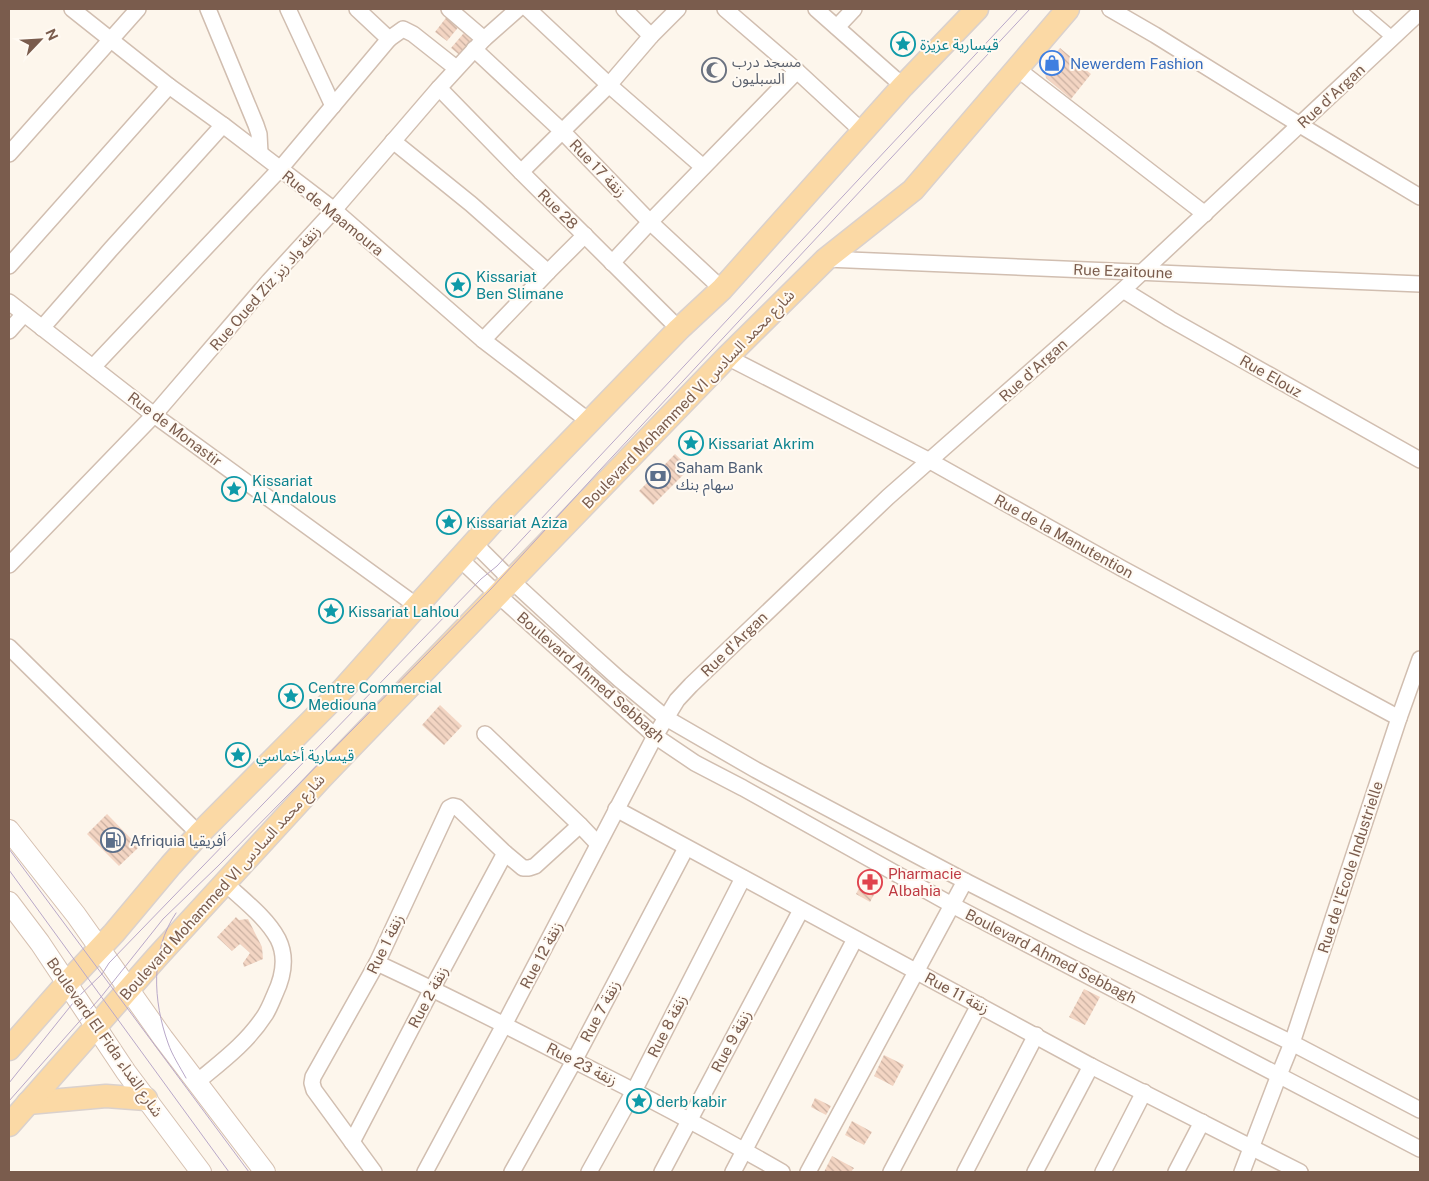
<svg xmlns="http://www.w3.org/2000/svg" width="1429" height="1181" font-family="'Public Sans','Noto Sans Arabic',sans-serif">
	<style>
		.building { fill: url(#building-back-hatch) }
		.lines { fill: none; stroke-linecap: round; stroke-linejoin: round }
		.pedestrian-casing { stroke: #d1beb0; stroke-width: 14 }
		.minor-casing { stroke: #d1beb0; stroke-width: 18 }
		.secondary-casing { stroke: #d6c0b0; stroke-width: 22 }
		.primary-casing { stroke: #dad1cd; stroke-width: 25 }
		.pedestrian { stroke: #fff; stroke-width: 11 }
		.minor { stroke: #fff; stroke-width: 15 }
		.secondary { stroke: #fff; stroke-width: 20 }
		.primary { stroke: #fbd9a5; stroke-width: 22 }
		.tram { stroke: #b9a8c9; stroke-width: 1 }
		.labels { text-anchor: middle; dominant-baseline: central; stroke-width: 4; stroke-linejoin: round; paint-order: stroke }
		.culture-label { font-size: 15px; fill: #0d838f; stroke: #fffaf3; text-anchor: start }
		.worship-label { font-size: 15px; fill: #5b616d; stroke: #fffaf3; text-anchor: start }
		.shop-label { font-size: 15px; fill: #366cbe; stroke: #fffaf3; text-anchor: start }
		.street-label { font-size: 15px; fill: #7a5c4d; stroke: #fffaf3 }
		.service-label { font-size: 15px; fill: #4e5e75; stroke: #fffaf3; text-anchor: start }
		.health-label { font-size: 15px; fill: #be3a42; stroke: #fffaf3; text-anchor: start }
	</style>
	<defs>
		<pattern id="building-back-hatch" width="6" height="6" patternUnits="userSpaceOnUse" patternTransform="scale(1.25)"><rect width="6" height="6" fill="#f3d5c3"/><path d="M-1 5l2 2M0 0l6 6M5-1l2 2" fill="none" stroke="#cab0a1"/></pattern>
	</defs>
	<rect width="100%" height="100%" fill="#fdf6ec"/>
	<!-- building -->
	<g class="building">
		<path d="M449,14L461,24L447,41L435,32Z"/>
		<path d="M469,27L479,37L462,57L451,48Z"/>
		<path d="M1060,48L1091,74L1071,99L1046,78L1044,68Z"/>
		<path d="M675,454L690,468L653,505L639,491Z"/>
		<path d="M440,705L462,726L444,745L422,725Z"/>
		<path d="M107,814L139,847L119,866L87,834Z"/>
		<path d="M866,875L881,882L870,902L856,894Z"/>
		<path d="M236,917L239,920L248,919L262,947L263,959L244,967L243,963L250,953L240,944L232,951L217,937Z"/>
		<path d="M1084,989L1100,997L1085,1025L1069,1017Z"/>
		<path d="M884,1055L904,1065L893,1086L874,1076Z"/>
		<path d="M815,1098L831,1106L826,1115L811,1107Z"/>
		<path d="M852,1121L872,1132L864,1145L845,1135Z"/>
		<path d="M832,1156L854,1168L851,1172H824Z"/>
	</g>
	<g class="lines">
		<defs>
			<path id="pedestrian" d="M1359,9L1393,38"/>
			<g id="minor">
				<path d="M72,9L169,86L223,125L334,210L483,340L590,422"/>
				<path d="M208,9L256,125L259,134L260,153"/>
				<path d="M288,9L333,106"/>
				<path d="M357,9L389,39"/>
				<path d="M449,9L484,39"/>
				<path d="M528,9L609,85L703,167"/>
				<path d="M624,9L651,36"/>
				<path d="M725,9L797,71L863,132"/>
				<path d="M816,9L903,86"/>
				<path d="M1110,9L1155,35L1300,125L1420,197"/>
				<path d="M837,27L854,9"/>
				<path d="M474,49L563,132L650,222L722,289"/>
				<path d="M1016,68L1205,214"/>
				<path d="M439,88L521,172L679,329"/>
				<path d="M393,141L471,204L548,272"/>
				<path d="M9,154L138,9"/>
				<path d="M521,172L609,85L651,36L678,9"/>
				<path d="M826,259L1420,284"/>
				<path d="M612,263L650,222L797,71"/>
				<path d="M9,266L169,86"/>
				<path d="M1123,290L1170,319L1420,460"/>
				<path d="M9,302L154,415L417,606"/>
				<path d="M42,328L111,249L223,125"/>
				<path d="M9,331L24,314"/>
				<path d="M483,340L548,272L585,235"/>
				<path d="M727,357L930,461L1123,569L1399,718"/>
				<path d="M93,367L280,169L389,39L403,29L413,34L456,68"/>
				<path d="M474,543L512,581L589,652L619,679L666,718L756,770L965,881L1081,940L1292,1043L1420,1110"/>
				<path d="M460,559L498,595L655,736L695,763L743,788L952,905L1420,1149"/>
				<path d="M9,565L154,415L269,281L334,210L439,88L484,39L518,9"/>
				<path d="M9,647L199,834"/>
				<path d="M485,734L580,825L598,844"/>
				<path d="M616,809L1091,1066L1300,1172"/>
				<path d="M377,963C444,994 509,1027 575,1061C645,1096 714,1133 782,1172"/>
				<path d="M197,1082C221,1062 247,1043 265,1015C269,1009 272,1001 275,994C283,977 287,957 278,939C266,917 243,900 225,883"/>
				<path d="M352,1142L432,989L505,853"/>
				<path d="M374,1172L314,1090L312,1083L313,1077L377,963L449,808L453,806L457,807L505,853L523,868H529L535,866L580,825"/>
				<path d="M425,1172L504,1025L655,736L677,700L691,685L888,497L1123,290L1420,12"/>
				<path d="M512,1172L574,1061L686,848"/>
				<path d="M589,1172L634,1091L743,878"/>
				<path d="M662,1172L801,910"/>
				<path d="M733,1172L855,939"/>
				<path d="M808,1172L965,881"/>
				<path d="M891,1172L979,1005"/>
				<path d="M965,1172L1036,1035"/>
				<path d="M1035,1172L1091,1066"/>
				<path d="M1103,1172L1144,1092"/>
				<path d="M1176,1172L1202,1122"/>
				<path d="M1242,1172L1279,1075L1292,1043L1399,718L1420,659"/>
			</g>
			<g id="secondary">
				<path d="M9,830L76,915L163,1038L265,1172"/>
				<path d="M9,902L40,943L126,1072L201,1172"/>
			</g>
			<g id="primary">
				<path d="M9,1049L67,983L114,933L171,865L199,834L344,688L417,606L500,514L679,329L722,289L903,86L977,9"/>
				<path d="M28,1103L106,1096L146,1099"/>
				<path d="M9,1125L157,957L322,777L727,357L826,259L913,190L1068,9"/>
			</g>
		</defs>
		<!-- pedestrian casing -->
		<use href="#pedestrian" class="pedestrian-casing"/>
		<!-- minor casing -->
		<use href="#minor" class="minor-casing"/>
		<!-- secondary casing -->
		<use href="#secondary" class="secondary-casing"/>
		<!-- primary casing -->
		<use href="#primary" class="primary-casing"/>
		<!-- pedestrian -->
		<use href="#pedestrian" class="pedestrian"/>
		<!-- minor -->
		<use href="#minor" class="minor"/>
		<!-- secondary -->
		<use href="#secondary" class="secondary"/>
		<!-- primary -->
		<use href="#primary" class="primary"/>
		<!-- tram -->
		<g class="tram">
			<path d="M9,849L249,1172"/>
			<path d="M9,870L229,1172"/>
			<path d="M176,913C150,951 153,1001 168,1043C172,1055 180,1067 186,1078"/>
			<path d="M9,1083L77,998L102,974L109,963L481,579L497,566L1018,9"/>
			<path d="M9,1101L101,997L163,919L218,866L491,589L600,470L1030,9"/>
		</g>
	</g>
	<!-- icons -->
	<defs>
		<symbol id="sight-ring" viewBox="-11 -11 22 22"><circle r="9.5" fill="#fffaf3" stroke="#0f9aa8" stroke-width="1.5"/><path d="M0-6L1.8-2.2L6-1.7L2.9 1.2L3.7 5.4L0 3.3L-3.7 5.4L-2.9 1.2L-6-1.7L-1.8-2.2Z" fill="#0f9aa8"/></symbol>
		<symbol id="shop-ring" viewBox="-11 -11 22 22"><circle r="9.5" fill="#fffaf3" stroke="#3f7fe0" stroke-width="1.5"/><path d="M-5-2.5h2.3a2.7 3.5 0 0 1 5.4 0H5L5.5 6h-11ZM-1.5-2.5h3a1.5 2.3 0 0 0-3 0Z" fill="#3f7fe0"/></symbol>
		<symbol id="mosque-ring" viewBox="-11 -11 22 22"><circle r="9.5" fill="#fffaf3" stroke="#6b7280" stroke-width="1.5"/><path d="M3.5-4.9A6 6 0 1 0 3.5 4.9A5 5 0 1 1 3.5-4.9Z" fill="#6b7280"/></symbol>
		<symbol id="bank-ring" viewBox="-11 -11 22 22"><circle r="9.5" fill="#fffaf3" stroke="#5c6f8a" stroke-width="1.5"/><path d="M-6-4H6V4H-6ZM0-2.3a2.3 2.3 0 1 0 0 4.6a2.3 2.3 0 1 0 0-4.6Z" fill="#5c6f8a"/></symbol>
		<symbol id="fuel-ring" viewBox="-11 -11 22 22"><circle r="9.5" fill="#fffaf3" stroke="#5c6f8a" stroke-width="1.5"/><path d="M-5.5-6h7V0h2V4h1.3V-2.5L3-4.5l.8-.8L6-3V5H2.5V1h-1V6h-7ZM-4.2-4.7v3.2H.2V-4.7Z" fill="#5c6f8a"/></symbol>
		<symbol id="pharmacy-ring" viewBox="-11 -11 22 22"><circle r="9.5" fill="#fffaf3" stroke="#e0444e" stroke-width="1.5"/><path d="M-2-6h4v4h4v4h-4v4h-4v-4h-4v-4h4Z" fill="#e0444e"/></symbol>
	</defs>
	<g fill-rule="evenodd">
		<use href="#sight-ring" x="889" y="30" width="28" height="28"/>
		<use href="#shop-ring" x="1038" y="49" width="28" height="28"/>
		<use href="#mosque-ring" x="700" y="56" width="28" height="28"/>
		<use href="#sight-ring" x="444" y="271" width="28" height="28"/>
		<use href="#sight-ring" x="677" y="429" width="28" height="28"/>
		<use href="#bank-ring" x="644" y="462" width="28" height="28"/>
		<use href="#sight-ring" x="220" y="475" width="28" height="28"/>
		<use href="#sight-ring" x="435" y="508" width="28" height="28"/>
		<use href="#sight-ring" x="317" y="597" width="28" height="28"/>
		<use href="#sight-ring" x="277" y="682" width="28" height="28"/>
		<use href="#sight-ring" x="224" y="741" width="28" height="28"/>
		<use href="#fuel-ring" x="99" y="826" width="28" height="28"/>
		<use href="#pharmacy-ring" x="856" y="868" width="28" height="28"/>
		<use href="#sight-ring" x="625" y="1087" width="28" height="28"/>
	</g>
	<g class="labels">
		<!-- culture labels -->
		<g class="culture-label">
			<text x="920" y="44">قيسارية عزيزة</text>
			<text x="476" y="276">Kissariat<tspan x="476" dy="17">Ben Slimane</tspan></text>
			<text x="708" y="443">Kissariat Akrim</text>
			<text x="252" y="480">Kissariat<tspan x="252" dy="17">Al Andalous</tspan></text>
			<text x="466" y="522">Kissariat Aziza</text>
			<text x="348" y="611">Kissariat Lahlou</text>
			<text x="308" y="687">Centre Commercial<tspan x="308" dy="17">Mediouna</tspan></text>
			<text x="256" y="755">قيسارية أخماسي</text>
			<text x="656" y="1101">derb kabir</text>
		</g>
		<!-- worship labels -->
		<g class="worship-label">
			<text x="732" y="61">مسجد درب<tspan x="732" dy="17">السبليون</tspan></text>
		</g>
		<!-- shop labels -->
		<g class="shop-label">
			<text x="1070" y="63">Newerdem Fashion</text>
		</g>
		<!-- street labels -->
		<g class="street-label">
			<text transform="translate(1331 96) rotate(-43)">Rue d'Argan</text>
			<text transform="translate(598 168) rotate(46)">Rue 17 زنقة</text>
			<text transform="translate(558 209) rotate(45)">Rue 28</text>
			<text transform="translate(333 213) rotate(39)">Rue de Maamoura</text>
			<text transform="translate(1123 271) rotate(2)">Rue Ezaitoune</text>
			<text transform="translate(265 288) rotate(-49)">Rue Oued Ziz زنقة واد زيز</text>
			<text transform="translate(1033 370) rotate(-42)">Rue d'Argan</text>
			<text transform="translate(1271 376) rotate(30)">Rue Elouz</text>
			<text transform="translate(688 399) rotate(-46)">Boulevard Mohammed VI شارع محمد السادس</text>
			<text transform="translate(175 429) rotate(37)">Rue de Monastir</text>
			<text transform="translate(1064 536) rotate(29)">Rue de la Manutention</text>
			<text transform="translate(734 644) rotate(-44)">Rue d'Argan</text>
			<text transform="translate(591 677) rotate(41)">Boulevard Ahmed Sebbagh</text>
			<text transform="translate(1350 867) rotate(-72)">Rue de l'Ecole Industrielle</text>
			<text transform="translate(222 887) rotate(-48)">Boulevard Mohammed VI شارع محمد السادس</text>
			<text transform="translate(385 944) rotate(-64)">Rue 1 زنقة</text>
			<text transform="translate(541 955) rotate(-62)">Rue 12 زنقة</text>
			<text transform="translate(1051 956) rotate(27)">Boulevard Ahmed Sebbagh</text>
			<text transform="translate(957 993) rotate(28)">Rue 11 زنقة</text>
			<text transform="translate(428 997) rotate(-62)">Rue 2 زنقة</text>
			<text transform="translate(600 1011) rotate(-62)">Rue 7 زنقة</text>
			<text transform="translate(667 1026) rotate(-63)">Rue 8 زنقة</text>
			<text transform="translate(105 1037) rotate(55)">Boulevard El Fida شارع الفداء</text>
			<text transform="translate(731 1041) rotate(-62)">Rue 9 زنقة</text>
			<text transform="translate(582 1064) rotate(27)">Rue 23 زنقة</text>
		</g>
		<!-- service labels -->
		<g class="service-label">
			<text x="676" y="467">Saham Bank<tspan x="676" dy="17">سهام بنك</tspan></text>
			<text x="130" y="840">Afriquia أفريقيا</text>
		</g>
		<!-- health labels -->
		<g class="health-label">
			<text x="888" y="873">Pharmacie<tspan x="888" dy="17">Albahia</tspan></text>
		</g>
	</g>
	<!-- border -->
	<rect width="1429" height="1181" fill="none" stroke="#7a5c4d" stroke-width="20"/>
	<!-- north arrow -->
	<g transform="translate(40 40) rotate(65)" stroke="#fffaf3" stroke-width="4" paint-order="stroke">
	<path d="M0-4L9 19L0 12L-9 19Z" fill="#7a5c4d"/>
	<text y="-8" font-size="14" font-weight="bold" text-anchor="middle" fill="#7a5c4d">N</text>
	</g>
</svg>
